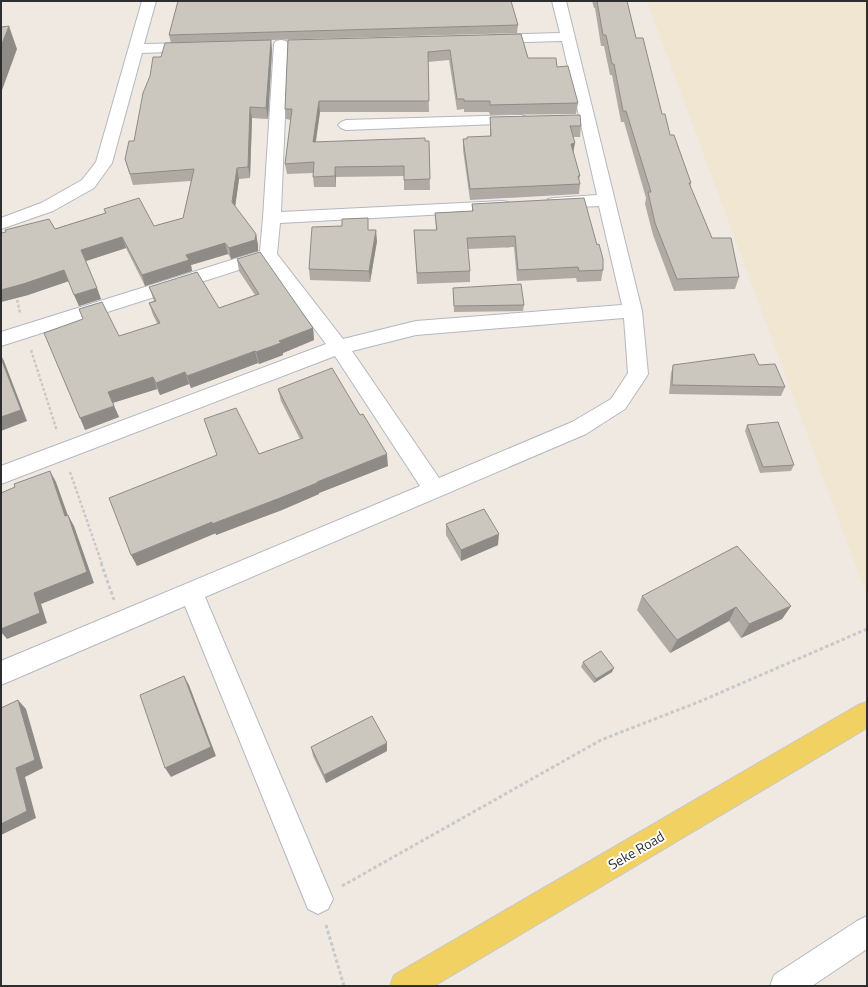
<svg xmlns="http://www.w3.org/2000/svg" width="868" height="987" font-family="'Titillium Web',sans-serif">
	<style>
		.education { fill: #f0e6d1 }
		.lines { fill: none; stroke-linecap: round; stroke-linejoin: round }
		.minor-casing { stroke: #b4b7c1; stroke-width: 2 }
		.major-casing { stroke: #c9c9c9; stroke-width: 2 }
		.path-far1 { stroke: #c9c9c9; stroke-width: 2.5; stroke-dasharray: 3 2; stroke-linecap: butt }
		.path { stroke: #c9c9c9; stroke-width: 3; stroke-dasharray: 3.5 2.5; stroke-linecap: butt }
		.minor { fill: #fff; fill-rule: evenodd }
		.major { fill: #f2d163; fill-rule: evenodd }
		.wall { fill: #afaba4 }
		.shaded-wall { fill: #8e8b86 }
		.building { fill: #cbc7bf; stroke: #8e8b86 }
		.labels { text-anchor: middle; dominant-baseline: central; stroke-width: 4; stroke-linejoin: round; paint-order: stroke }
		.near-street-label { font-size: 14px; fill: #2e2e2e; stroke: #fff }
	</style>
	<rect width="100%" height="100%" fill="#efe9e1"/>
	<!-- education -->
	<path class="education" d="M647,1H867V596Z"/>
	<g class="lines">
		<defs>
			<g id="minor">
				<path d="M142,1H156L144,44L193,43L198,44L200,47L198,50L193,51L142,53L112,163L94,188L53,211L1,229V218L41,203L82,180L96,162Z"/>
				<path d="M552,1H566L642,311L648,374L645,379L625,409L586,434L205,597L333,899L328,909L318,914L308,909L185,606L1,685V661L420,486L335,356L1,484V466L326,344L264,262L1,346V332L260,251L263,218L274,44L276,41L281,40L286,41L288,44L281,212L502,201L508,202L510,206L508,210L502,211L280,223L277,254L343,339L416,321L622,305L599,206L554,208L548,207L546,203L548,199L554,198L597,195L562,41L493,43L488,42L486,39L488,36L493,35L560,33ZM624,318L628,373L611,399L572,422L439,478L352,351L416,335Z"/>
				<path d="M521,115L526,117L529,120L526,123L346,130L341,128L338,125L341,122L346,120Z"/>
				<path d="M867,916V949L812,986H770L774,975L857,921Z"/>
			</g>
			<path id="major" d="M867,702V728L434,986H390L394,975L858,705Z"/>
		</defs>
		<!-- minor casing -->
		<use href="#minor" class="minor-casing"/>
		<!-- major casing -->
		<use href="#major" class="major-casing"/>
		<!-- path-far1 -->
		<g class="path-far1">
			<path d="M16,295L20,313"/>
			<path d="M31,350L57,431"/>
			<path d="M70,472L102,564"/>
		</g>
		<!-- path -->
		<g class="path">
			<path d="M101,563L114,600"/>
			<path d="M342,886L601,740L701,701L867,629"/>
			<path d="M326,925L344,986"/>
		</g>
		<!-- minor -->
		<use href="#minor" class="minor"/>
		<!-- major -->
		<use href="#major" class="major"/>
	</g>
	<!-- wall -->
	<g class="wall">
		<path d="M592,1H627L636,38L662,114L670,135L691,183L690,187L712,238L739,277L735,289L674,291L653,235L645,204L646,198L624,122H621L612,75H610L604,46H601L595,8H594Z"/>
		<path d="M518,25L517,33L271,40L272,51L268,119L252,118L250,178L239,179L235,207L256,234L258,245V251L231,259L228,254L191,265L192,271L145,286L126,248L86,261L101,299L79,306L69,281L28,295L1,302V233L55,229L105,213L104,209L154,226L183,218L191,181L133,185L125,159L134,141L161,57L171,43L169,35Z"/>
		<path d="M521,34L528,58L557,67L578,103L576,114L490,115L489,112H464V109L457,110L449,60L428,62L429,112H320L316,142L429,141L430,190H404V176L336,177V187H314L313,177V173L287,174L285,164L291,120L286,119L285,109L288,40Z"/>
		<path d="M490,117L581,126L580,137H573V153L580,176L579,180L580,184L579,194L470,200L463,150V139L490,136Z"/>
		<path d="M472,204L603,270L601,281L577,282L576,278L517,281L514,247L468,249L470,271V282L417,284L414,230H436L435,213L472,211Z"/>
		<path d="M368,230L377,241L370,282L310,280L309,269Z"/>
		<path d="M237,259L313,328L314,340L283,353V355L259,364L258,363L191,388L189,384L160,395L157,389L113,403L119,417L85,430L157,323L153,315L149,303L154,301L149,287L219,308L255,295L239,271Z"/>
		<path d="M453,288L524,305L523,311L454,312Z"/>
		<path d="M673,365H759L785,387L781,396L669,394L671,373Z"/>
		<path d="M278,389L388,466L319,493V494L282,510L216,535V533L137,566L217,455L204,419L259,454L300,439L281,401Z"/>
		<path d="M747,425L794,465L791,471L760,473L745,431Z"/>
		<path d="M446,524L498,545L461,561L446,535Z"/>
		<path d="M642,596L791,606L782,619L741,638L729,621L670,653L637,610Z"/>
		<path d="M583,662L612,672L594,683L581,667Z"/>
		<path d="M311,747L387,751L326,783L313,756Z"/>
	</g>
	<!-- shaded-wall -->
	<g class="shaded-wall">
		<path d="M9,26L17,49L1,93V46Z"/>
		<path d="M271,40L272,51L268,119L266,108Z"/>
		<path d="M319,101L320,112L314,152L313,142Z"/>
		<path d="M250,107L252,118L250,178L248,167Z"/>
		<path d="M575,143L573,154L571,144Z"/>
		<path d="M335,167L336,177V187L335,176Z"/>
		<path d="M237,168L239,179L234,214L232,202Z"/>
		<path d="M376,230L377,241L370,282L369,271Z"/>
		<path d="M256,234L258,245V251L231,259L229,248Z"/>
		<path d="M122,237L126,248L86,261L81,250Z"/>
		<path d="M225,243L228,254L191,265L192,271L145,286L142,275L186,255Z"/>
		<path d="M64,270L69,281L28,295L1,302V290Z"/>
		<path d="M97,288L101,299L79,306L74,295Z"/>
		<path d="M313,328L314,340L283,353V355L259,364L256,352L279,341Z"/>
		<path d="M255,351L258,363L191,388L187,376Z"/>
		<path d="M1,355L4,361L27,421L1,431Z"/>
		<path d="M185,372L189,384L160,395L156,383Z"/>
		<path d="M153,377L157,389L112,403L108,392Z"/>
		<path d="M114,406L119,417L85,430L80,418Z"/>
		<path d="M387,454L388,466L319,493V494L282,510L216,535L212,524Z"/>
		<path d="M50,471L56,482L72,527L65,516Z"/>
		<path d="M68,515L74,526L94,583L41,604L47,623L7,639L1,632V624L34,593Z"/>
		<path d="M212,522L216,533L137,566L131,555Z"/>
		<path d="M499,534L498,545L461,561V550Z"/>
		<path d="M791,606L782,619L741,638L749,624Z"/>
		<path d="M736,607L729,621L670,653L677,640Z"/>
		<path d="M614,668L612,672L594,683L596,679Z"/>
		<path d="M184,676L189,685L216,756L171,777L165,768Z"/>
		<path d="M18,700L26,709L43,768L25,777L36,818L1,835V824L16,768Z"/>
		<path d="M387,743V751L326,783L324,775Z"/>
	</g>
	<!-- building -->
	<g class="building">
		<path d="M178,1H511L518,25L169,35Z"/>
		<path d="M597,1H627L636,38H643L662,114H665L670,135H674L691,183H689L712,238H731L739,277L677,279L655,223L648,192H651L626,111H623L614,64H612L606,35H603Z"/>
		<path d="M9,26L1,46V27Z"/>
		<path d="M521,34L528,58H556L557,67L568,66L578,103L490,105V101H464V99H457L450,50L428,52L429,101H319L313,142L425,138V141H429L430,179L404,180V166L335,167V176L313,177L314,162L285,164L292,109H285L288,40Z"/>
		<path d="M271,40L266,108L250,107L248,167L237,168L232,202L256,234L255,240L229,248L225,243L186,255L189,260L142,275L122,237L81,250L97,288L74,295L64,270L23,284L1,290V233L6,232L5,230L49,219L55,229L106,213L104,209L139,198L154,226L183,218L194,169L130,174L125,159L129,141H134L143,93L150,76L153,57H161L165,43Z"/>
		<path d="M580,115L581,126H570L575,143L571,144L580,176H578L580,184L470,189L463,139H467V137L491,136L490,117Z"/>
		<path d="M584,198L597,245L599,244L603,259V270L579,271L578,267L518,270L515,236L467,238L470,271L417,273L414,230H437L435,213L473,211L472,204Z"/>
		<path d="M368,218V230H376L369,271L309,269L312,227L342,226V219Z"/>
		<path d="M260,252L313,328L279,341L281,343L256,352L255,351L187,376L185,372L156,383L153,377L108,392L114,406L80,418L44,333L83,319L79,309L102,302L119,336L160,323L149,303L156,301L149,287L197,272L219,308L259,294L237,259Z"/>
		<path d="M521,284L524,305L454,306L453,288Z"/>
		<path d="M754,354L759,365L775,364L785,387L672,385L673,365Z"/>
		<path d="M1,358L21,410L1,417Z"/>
		<path d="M332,368L360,415L363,414L387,454L317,482V483L280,498L212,524V522L131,555L109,498L217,455L204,419L236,408L259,454L303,438L278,389Z"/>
		<path d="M778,422L794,465L763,467L747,425Z"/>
		<path d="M50,471L65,516L68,515L87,572L34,593L40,613L1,629V493L15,487L14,484Z"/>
		<path d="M484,509L499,534L461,550L446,524Z"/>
		<path d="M737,546L791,606L749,624L736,607L677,640L642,596Z"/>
		<path d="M601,651L614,668L596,679L583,662Z"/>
		<path d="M184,676L211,747L165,768L140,695Z"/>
		<path d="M18,700L35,760L16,768L27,811L1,824V708Z"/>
		<path d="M372,716L387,743L324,775L311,747Z"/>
	</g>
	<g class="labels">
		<!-- near-street labels -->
		<g class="near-street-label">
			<text transform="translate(636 850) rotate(-30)">Seke Road</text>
		</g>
	</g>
	<!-- border -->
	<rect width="868" height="987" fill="none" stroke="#2e2e2e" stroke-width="4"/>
</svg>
